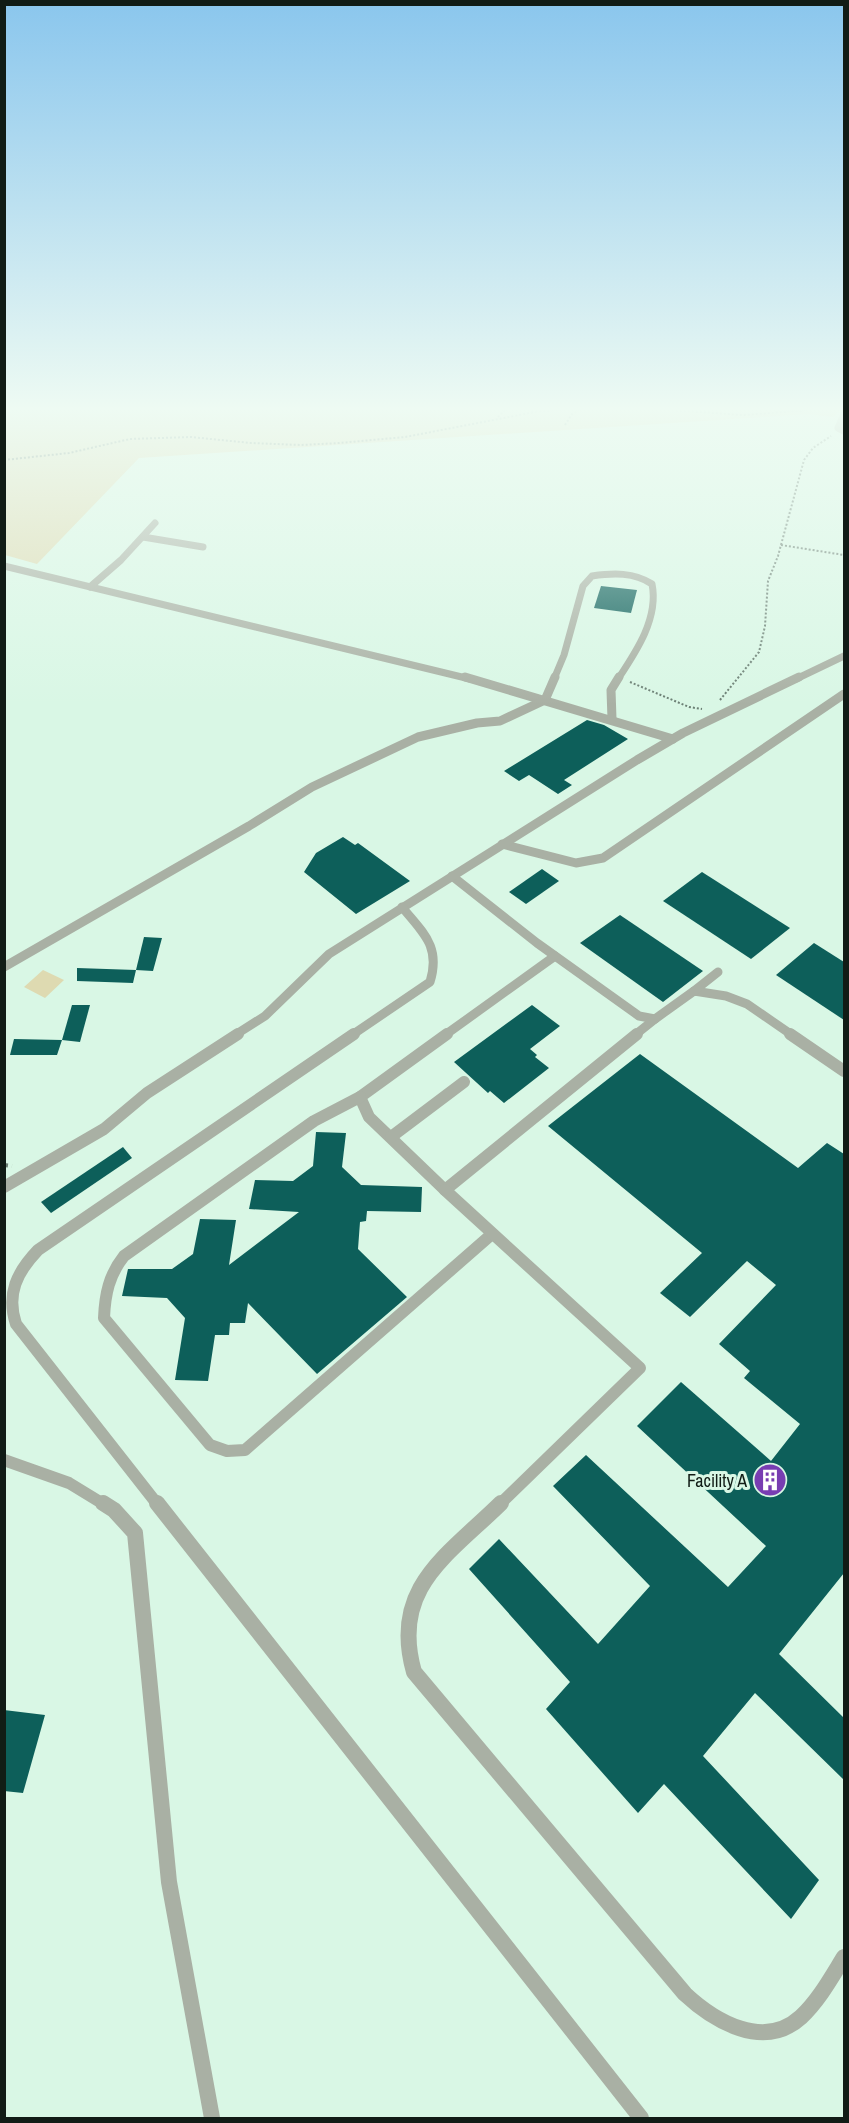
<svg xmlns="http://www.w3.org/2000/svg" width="849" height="2123" font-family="'Archivo Narrow',sans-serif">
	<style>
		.green { fill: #dedab1 }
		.building { fill: #0d5f5a }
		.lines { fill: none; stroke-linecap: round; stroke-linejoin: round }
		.path-far1 { stroke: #6b7f74; stroke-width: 2; stroke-dasharray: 2 2; stroke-linecap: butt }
		.path { stroke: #6b7f74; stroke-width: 4; stroke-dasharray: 4 4; stroke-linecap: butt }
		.service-far3 { stroke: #a9b0a4; stroke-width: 7 }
		.service-far2 { stroke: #a9b0a4; stroke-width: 9 }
		.service-far1 { stroke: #a9b0a4; stroke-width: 12 }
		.service { stroke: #a9b0a4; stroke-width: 16 }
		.labels { text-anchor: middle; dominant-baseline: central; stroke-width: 6; stroke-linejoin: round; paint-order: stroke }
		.near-poi-label { font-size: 18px; fill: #111c16; stroke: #d9f7e5; text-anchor: end }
	</style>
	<rect width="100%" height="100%" fill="#d9f7e5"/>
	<!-- green -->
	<g class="green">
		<path d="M4,408H843L833,417L808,414L139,458L37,564L5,555Z"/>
		<path d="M43,970L64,980L45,998L24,987Z"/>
	</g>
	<!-- building -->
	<g class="building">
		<path d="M601,586L637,590L631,613L594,608Z"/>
		<path d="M587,720L604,725L628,739L564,780L572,785L558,794L529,775L519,781L504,771Z"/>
		<path d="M343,837L355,845L358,843L410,881L356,914L304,872L316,853Z"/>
		<path d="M542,869L559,881L526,904L509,892Z"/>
		<path d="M702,872L790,928L751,959L663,901Z"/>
		<path d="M620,915L703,971L663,1002L580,943Z"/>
		<path d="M144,937L162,938L153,971L136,970Z"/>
		<path d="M814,943L844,962V1020L776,975Z"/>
		<path d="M77,968L136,970L133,983L77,981Z"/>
		<path d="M72,1005H90L80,1042L62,1040Z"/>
		<path d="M532,1005L560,1026L530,1049L537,1055L535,1057L549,1068L504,1103L490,1091L488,1093L454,1062Z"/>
		<path d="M14,1039L62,1040L57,1055H10Z"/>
		<path d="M640,1054L798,1168L827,1143L844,1154V1573L779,1654L844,1718V1780L755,1693L703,1756L819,1880L791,1919L664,1784L638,1813L546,1709L570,1682L469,1569L499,1539L598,1644L650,1586L553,1486L586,1455L728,1587L766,1546L637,1426L681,1382L771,1461L800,1424L744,1378L750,1371L719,1344L776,1285L747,1261L690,1317L660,1293L702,1253L548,1126Z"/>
		<path d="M316,1132L346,1133L342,1167L361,1185L422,1187L421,1212L367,1211L366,1221L360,1222L358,1249L407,1297L317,1374L248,1303L245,1323H230L229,1335H215L208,1381L175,1380L185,1318L167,1298L122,1296L128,1269H172L193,1254L200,1219L236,1220L229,1265L299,1212L249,1209L255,1180L293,1181L313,1166Z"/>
		<path d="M123,1147L132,1158L51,1213L41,1202Z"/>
		<path d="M4,1710L45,1715L23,1793L4,1791Z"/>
	</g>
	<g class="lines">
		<!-- path-far1 -->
		<g class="path-far1">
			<path d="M644,408L743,415L808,410"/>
			<path d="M498,417L507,408"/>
			<path d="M565,425L572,414L581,409"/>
			<path d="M4,460L69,453L130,439L191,437L251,443L301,445L339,443L405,437L540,411L592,408"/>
			<path d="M781,545L844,555"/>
			<path d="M630,682L689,707L702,709"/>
			<path d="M720,700L759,652L765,626L768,581L778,556L804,460L813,448L831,436"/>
		</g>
		<!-- path -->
		<path class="path" d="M4,1165L12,1166"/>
		<!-- service-far3 -->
		<g class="service-far3">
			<path d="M844,414L838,428L844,431"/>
			<path d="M143,537L203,547"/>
			<path d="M4,566L470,679"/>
			<path d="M90,587L121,560L155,523"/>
			<path d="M554,679L564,655L583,586L592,576C613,573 634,572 652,584C659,618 636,652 618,679"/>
			<path d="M796,679L844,656"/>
		</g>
		<!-- service-far2 -->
		<g class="service-far2">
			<path d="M465,677L673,739"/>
			<path d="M612,719L611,690L619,677"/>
			<path d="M502,844L576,863L603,858L844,694"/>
			<path d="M452,876L537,943L639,1016L655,1019L694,991L726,996L747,1004L792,1035"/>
			<path d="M4,967L249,826L312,787L418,737L477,723L500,721L545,700L555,677"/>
			<path d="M694,991L718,972"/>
			<path d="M235,1035L265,1016L329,954L637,760L683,733L799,677"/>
			<path d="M352,1035L430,982C441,946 423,933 402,907"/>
			<path d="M445,1035L555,956"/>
			<path d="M635,1035L655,1019"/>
		</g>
		<!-- service-far1 -->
		<g class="service-far1">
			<path d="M447,1034L360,1097L369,1117L445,1190L637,1034"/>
			<path d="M790,1034L844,1071"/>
			<path d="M360,1097L314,1121L124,1256C109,1275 105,1294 104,1318L210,1445L227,1451L245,1450L492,1234"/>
			<path d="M391,1137L464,1082"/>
			<path d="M4,1187L104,1129L147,1093L238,1034"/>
			<path d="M445,1190L640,1368L499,1505"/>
			<path d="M4,1460L69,1483L105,1505"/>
			<path d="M158,1505L16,1324C6,1294 17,1272 38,1250L354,1034"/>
		</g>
		<!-- service -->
		<g class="service">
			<path d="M103,1503L114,1510L135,1533L169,1882L212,2118"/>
			<path d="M157,1503L641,2118"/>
			<path d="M501,1503C447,1556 390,1588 414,1672L685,1994C714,2021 764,2051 801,2017C819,2000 831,1978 844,1957"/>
		</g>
	</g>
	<!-- sky -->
	<linearGradient id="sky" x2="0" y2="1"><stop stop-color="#8ac6ed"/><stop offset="0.58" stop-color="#eefbf3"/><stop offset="1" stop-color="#eefbf3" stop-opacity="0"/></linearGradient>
	<rect width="849" height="705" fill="url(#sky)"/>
	<!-- icons -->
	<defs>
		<symbol id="building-disc" viewBox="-11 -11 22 22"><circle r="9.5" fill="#783db2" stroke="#d9f7e5"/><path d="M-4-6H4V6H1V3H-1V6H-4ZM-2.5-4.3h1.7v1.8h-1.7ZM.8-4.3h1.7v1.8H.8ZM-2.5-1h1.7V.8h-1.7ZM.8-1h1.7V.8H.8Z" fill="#fff"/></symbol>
	</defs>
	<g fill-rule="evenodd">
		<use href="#building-disc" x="751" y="1461" width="38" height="38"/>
	</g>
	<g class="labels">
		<!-- near-poi labels -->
		<g class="near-poi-label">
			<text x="747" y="1480">Facility A</text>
		</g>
	</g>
	<!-- border -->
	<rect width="849" height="2123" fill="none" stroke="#111c16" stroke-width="12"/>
</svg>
